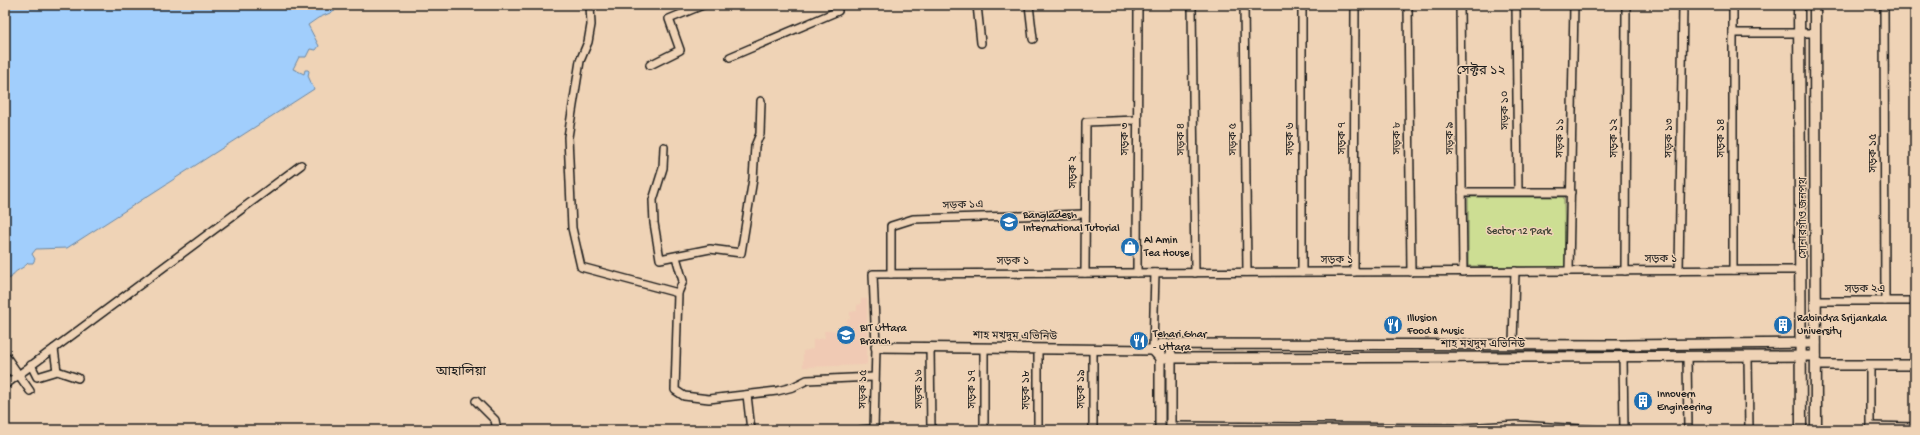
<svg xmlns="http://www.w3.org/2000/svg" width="1920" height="435" font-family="'Gochi Hand','Noto Sans Bengali',sans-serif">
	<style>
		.built { fill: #f0cab4 }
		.green { fill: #cdde93; stroke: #747d58 }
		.water { fill: #a1cefc; stroke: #6c87a2 }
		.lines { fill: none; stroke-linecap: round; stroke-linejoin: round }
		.minor-casing { stroke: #1c1c1c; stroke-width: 10 }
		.tertiary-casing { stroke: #1c1c1c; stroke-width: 12 }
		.secondary-casing { stroke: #1c1c1c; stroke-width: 13 }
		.minor { stroke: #efd3b6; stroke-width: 7 }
		.tertiary { stroke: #efd3b6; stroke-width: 9 }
		.secondary { stroke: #efd3b6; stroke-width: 10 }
		.labels { text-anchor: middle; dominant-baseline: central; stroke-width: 3; stroke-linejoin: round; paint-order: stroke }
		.street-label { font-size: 11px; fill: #1c1c1c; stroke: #efd3b6 }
		.poi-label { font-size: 11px; fill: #1c1c1c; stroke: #efd3b6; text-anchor: start }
		.park-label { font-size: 11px; fill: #3f4334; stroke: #efd3b6 }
		.quarter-label { font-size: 13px; fill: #1c1c1c; stroke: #efd3b6 }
	</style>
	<rect width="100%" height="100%" fill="#efd3b6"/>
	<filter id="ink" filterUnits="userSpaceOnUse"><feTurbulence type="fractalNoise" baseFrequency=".025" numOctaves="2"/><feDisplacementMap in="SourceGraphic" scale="8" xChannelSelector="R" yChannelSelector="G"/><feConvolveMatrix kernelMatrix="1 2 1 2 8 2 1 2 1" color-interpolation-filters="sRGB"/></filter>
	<g filter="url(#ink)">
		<!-- built -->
		<path class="built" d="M861,299H867V364L864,365L803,367V351L813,349V340L825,338L824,331L846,330L847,319H850V312L857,311V305L861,304Z"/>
		<!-- green -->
		<path class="green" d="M1468,197H1564L1565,268L1468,266Z"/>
		<!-- water -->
		<path class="water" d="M5,5H312L314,8L328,7L335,11L318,18L308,25L319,46L316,50L310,49L306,57H299L293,69L304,74L305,70H308L309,71L308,76L314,89L67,248L36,249L32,254L35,259L33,263H28C22,270 15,269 11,278L5,279Z"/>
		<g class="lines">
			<defs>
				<g id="minor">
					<path d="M590,5L591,25L588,42L580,61L568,137L572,228L581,267L678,293"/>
					<path d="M977,5L981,43"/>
					<path d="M1029,5L1033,39"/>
					<path d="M1192,5L1195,273"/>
					<path d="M1244,5L1247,272"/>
					<path d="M1302,5V272"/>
					<path d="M1408,5L1411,272"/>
					<path d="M1460,5L1463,272"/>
					<path d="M1516,5L1518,191"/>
					<path d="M1884,5L1885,301"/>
					<path d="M1733,33H1815"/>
					<path d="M730,57L838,11L837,5"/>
					<path d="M650,65L680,50L669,19L703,5"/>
					<path d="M664,147L663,168L653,200L654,223L660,259L710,249L741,253L753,179L755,146L760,134L761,101"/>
					<path d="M1462,192H1571"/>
					<path d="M676,257L683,281L678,293L675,390L684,396L709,399L777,391L793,387L807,380L874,377"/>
					<path d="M1733,270V5"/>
					<path d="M1569,271L1574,5"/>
					<path d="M1625,271L1626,5"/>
					<path d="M1679,271L1683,5"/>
					<path d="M1354,272L1355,5"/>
					<path d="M1085,273L1086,122L1137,120"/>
					<path d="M1137,273L1138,5"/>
					<path d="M891,274V226L913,219L1085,214"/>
					<path d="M1816,301H1915"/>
					<path d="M1513,344L1515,271"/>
					<path d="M930,347L931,430"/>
					<path d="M54,349L57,371"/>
					<path d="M984,349V430"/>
					<path d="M1153,350L1155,273"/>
					<path d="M5,355L30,391"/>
					<path d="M1687,357L1688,430"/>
					<path d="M1748,357L1749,430"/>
					<path d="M1623,358L1624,430"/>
					<path d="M31,365L37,377L57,371L78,378"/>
					<path d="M1870,365V430"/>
					<path d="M5,368L17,374"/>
					<path d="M5,385L301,165"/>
					<path d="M747,395L751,430"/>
					<path d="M476,401L495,420L497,430"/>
					<path d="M1171,426L1462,428L1517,425L1597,430"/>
					<path d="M1870,426L1915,427"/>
					<path d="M861,430L874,429"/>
					<path d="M874,430L876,347L873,274L1801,270"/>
					<path d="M1038,430V350"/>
					<path d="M1093,430V349"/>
				</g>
				<g id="tertiary">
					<path d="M876,347L1153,350L1161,344L1623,345L1816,343"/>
					<path d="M1153,350L1160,358H1171L1816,356"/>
					<path d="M1816,365H1915"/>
					<path d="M1160,430V353"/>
					<path d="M1171,430V354"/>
				</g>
				<g id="secondary">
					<path d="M1799,5L1801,430"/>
					<path d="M1815,5L1816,430"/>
				</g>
			</defs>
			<!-- minor casing -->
			<use href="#minor" class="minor-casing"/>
			<!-- tertiary casing -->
			<use href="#tertiary" class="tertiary-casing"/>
			<!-- secondary casing -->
			<use href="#secondary" class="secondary-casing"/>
			<!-- minor -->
			<use href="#minor" class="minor"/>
			<!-- tertiary -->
			<use href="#tertiary" class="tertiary"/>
			<!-- secondary -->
			<use href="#secondary" class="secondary"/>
		</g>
	</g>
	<!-- icons -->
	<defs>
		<symbol id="school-disc" viewBox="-11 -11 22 22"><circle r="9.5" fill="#1f6fb2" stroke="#efd3b6"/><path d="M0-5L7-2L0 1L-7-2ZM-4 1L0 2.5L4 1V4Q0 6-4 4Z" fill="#fff"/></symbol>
		<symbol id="shop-disc" viewBox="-11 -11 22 22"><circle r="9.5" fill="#1f6fb2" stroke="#efd3b6"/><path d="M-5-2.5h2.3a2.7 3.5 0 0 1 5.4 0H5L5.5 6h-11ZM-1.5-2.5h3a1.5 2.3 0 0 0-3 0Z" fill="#fff"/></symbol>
		<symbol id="restaurant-disc" viewBox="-11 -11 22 22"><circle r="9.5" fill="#1f6fb2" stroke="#efd3b6"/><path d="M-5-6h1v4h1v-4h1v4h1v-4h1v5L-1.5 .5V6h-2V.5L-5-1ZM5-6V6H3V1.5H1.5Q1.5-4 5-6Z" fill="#fff"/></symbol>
		<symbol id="building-disc" viewBox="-11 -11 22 22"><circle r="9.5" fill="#1f6fb2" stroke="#efd3b6"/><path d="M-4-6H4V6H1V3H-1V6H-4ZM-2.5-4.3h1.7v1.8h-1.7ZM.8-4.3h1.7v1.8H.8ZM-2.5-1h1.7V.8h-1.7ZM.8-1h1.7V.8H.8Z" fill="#fff"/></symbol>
	</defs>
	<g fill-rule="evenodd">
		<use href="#school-disc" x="998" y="211" width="22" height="22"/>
		<use href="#shop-disc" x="1119" y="236" width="22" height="22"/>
		<use href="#restaurant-disc" x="1382" y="314" width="22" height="22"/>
		<use href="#building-disc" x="1772" y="314" width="22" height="22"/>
		<use href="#school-disc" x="835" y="324" width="22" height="22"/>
		<use href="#restaurant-disc" x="1128" y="330" width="22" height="22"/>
		<use href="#building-disc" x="1632" y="390" width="22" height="22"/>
	</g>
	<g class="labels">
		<!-- street labels -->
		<g class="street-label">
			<text transform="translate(1506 110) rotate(-91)">সড়ক ১০</text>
			<text transform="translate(1343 138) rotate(-90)">সড়ক ৭</text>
			<text transform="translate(1398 138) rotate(-91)">সড়ক ৮</text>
			<text transform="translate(1451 138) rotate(-91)">সড়ক ৯</text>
			<text transform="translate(1561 138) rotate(-89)">সড়ক ১১</text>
			<text transform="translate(1615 138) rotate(-90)">সড়ক ১২</text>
			<text transform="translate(1670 138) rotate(-89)">সড়ক ১৩</text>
			<text transform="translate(1722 138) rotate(-90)">সড়ক ১৪</text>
			<text transform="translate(1126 139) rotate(-90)">সড়ক ৩</text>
			<text transform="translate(1182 139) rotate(-91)">সড়ক ৪</text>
			<text transform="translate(1234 139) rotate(-91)">সড়ক ৫</text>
			<text transform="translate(1291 139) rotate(-90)">সড়ক ৬</text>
			<text transform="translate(1874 153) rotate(-90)">সড়ক ১৫</text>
			<text transform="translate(1074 172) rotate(-90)">সড়ক ২</text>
			<text transform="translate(963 206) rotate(-2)">সড়ক ১এ</text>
			<text transform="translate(1804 218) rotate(-90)">সোনারগাঁও জনপথ</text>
			<text x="1661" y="260">সড়ক ১</text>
			<text x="1337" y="261">সড়ক ১</text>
			<text x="1013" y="262">সড়ক ১</text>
			<text x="1865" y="290">সড়ক ২এ</text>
			<text transform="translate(1015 337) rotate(1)">শাহ মখদুম এভিনিউ</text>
			<text x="1483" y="345">শাহ মখদুম এভিনিউ</text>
			<text transform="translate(864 389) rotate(-89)">সড়ক ১৫</text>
			<text transform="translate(920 389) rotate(-91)">সড়ক ১৬</text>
			<text transform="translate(973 389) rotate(-90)">সড়ক ১৭</text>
			<text transform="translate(1082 389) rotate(-90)">সড়ক ১৯</text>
			<text transform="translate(1027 390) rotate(-90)">সড়ক ১৮</text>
		</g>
		<!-- poi labels -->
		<g class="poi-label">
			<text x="1023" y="216">Bangladesh<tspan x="1023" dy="13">International Tutorial</tspan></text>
			<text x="1144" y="241">Al Amin<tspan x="1144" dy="13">Tea House</tspan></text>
			<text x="1407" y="319">Illusion<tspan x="1407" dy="13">Food &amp; Music</tspan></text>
			<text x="1797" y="319">Rabindra Srijankala<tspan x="1797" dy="13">University</tspan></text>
			<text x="860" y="329">BIT Uttara<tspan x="860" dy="13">Branch</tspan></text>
			<text x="1153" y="335">Tehari Ghar<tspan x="1153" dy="13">- Uttara</tspan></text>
			<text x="1657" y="395">Innovern<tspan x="1657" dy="13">Engineering</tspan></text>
		</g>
		<!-- park labels -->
		<g class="park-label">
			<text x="1519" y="232">Sector 12 Park</text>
		</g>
		<!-- quarter labels -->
		<g class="quarter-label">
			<text x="1481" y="71">সেক্টর ১২</text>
			<text x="461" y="372">আহালিয়া</text>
		</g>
	</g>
	<!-- margin -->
	<rect width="1920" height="435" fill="none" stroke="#efd3b6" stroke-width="20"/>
	<rect x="10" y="10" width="1900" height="415" fill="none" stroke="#1c1c1c" stroke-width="1.5" filter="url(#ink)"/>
</svg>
